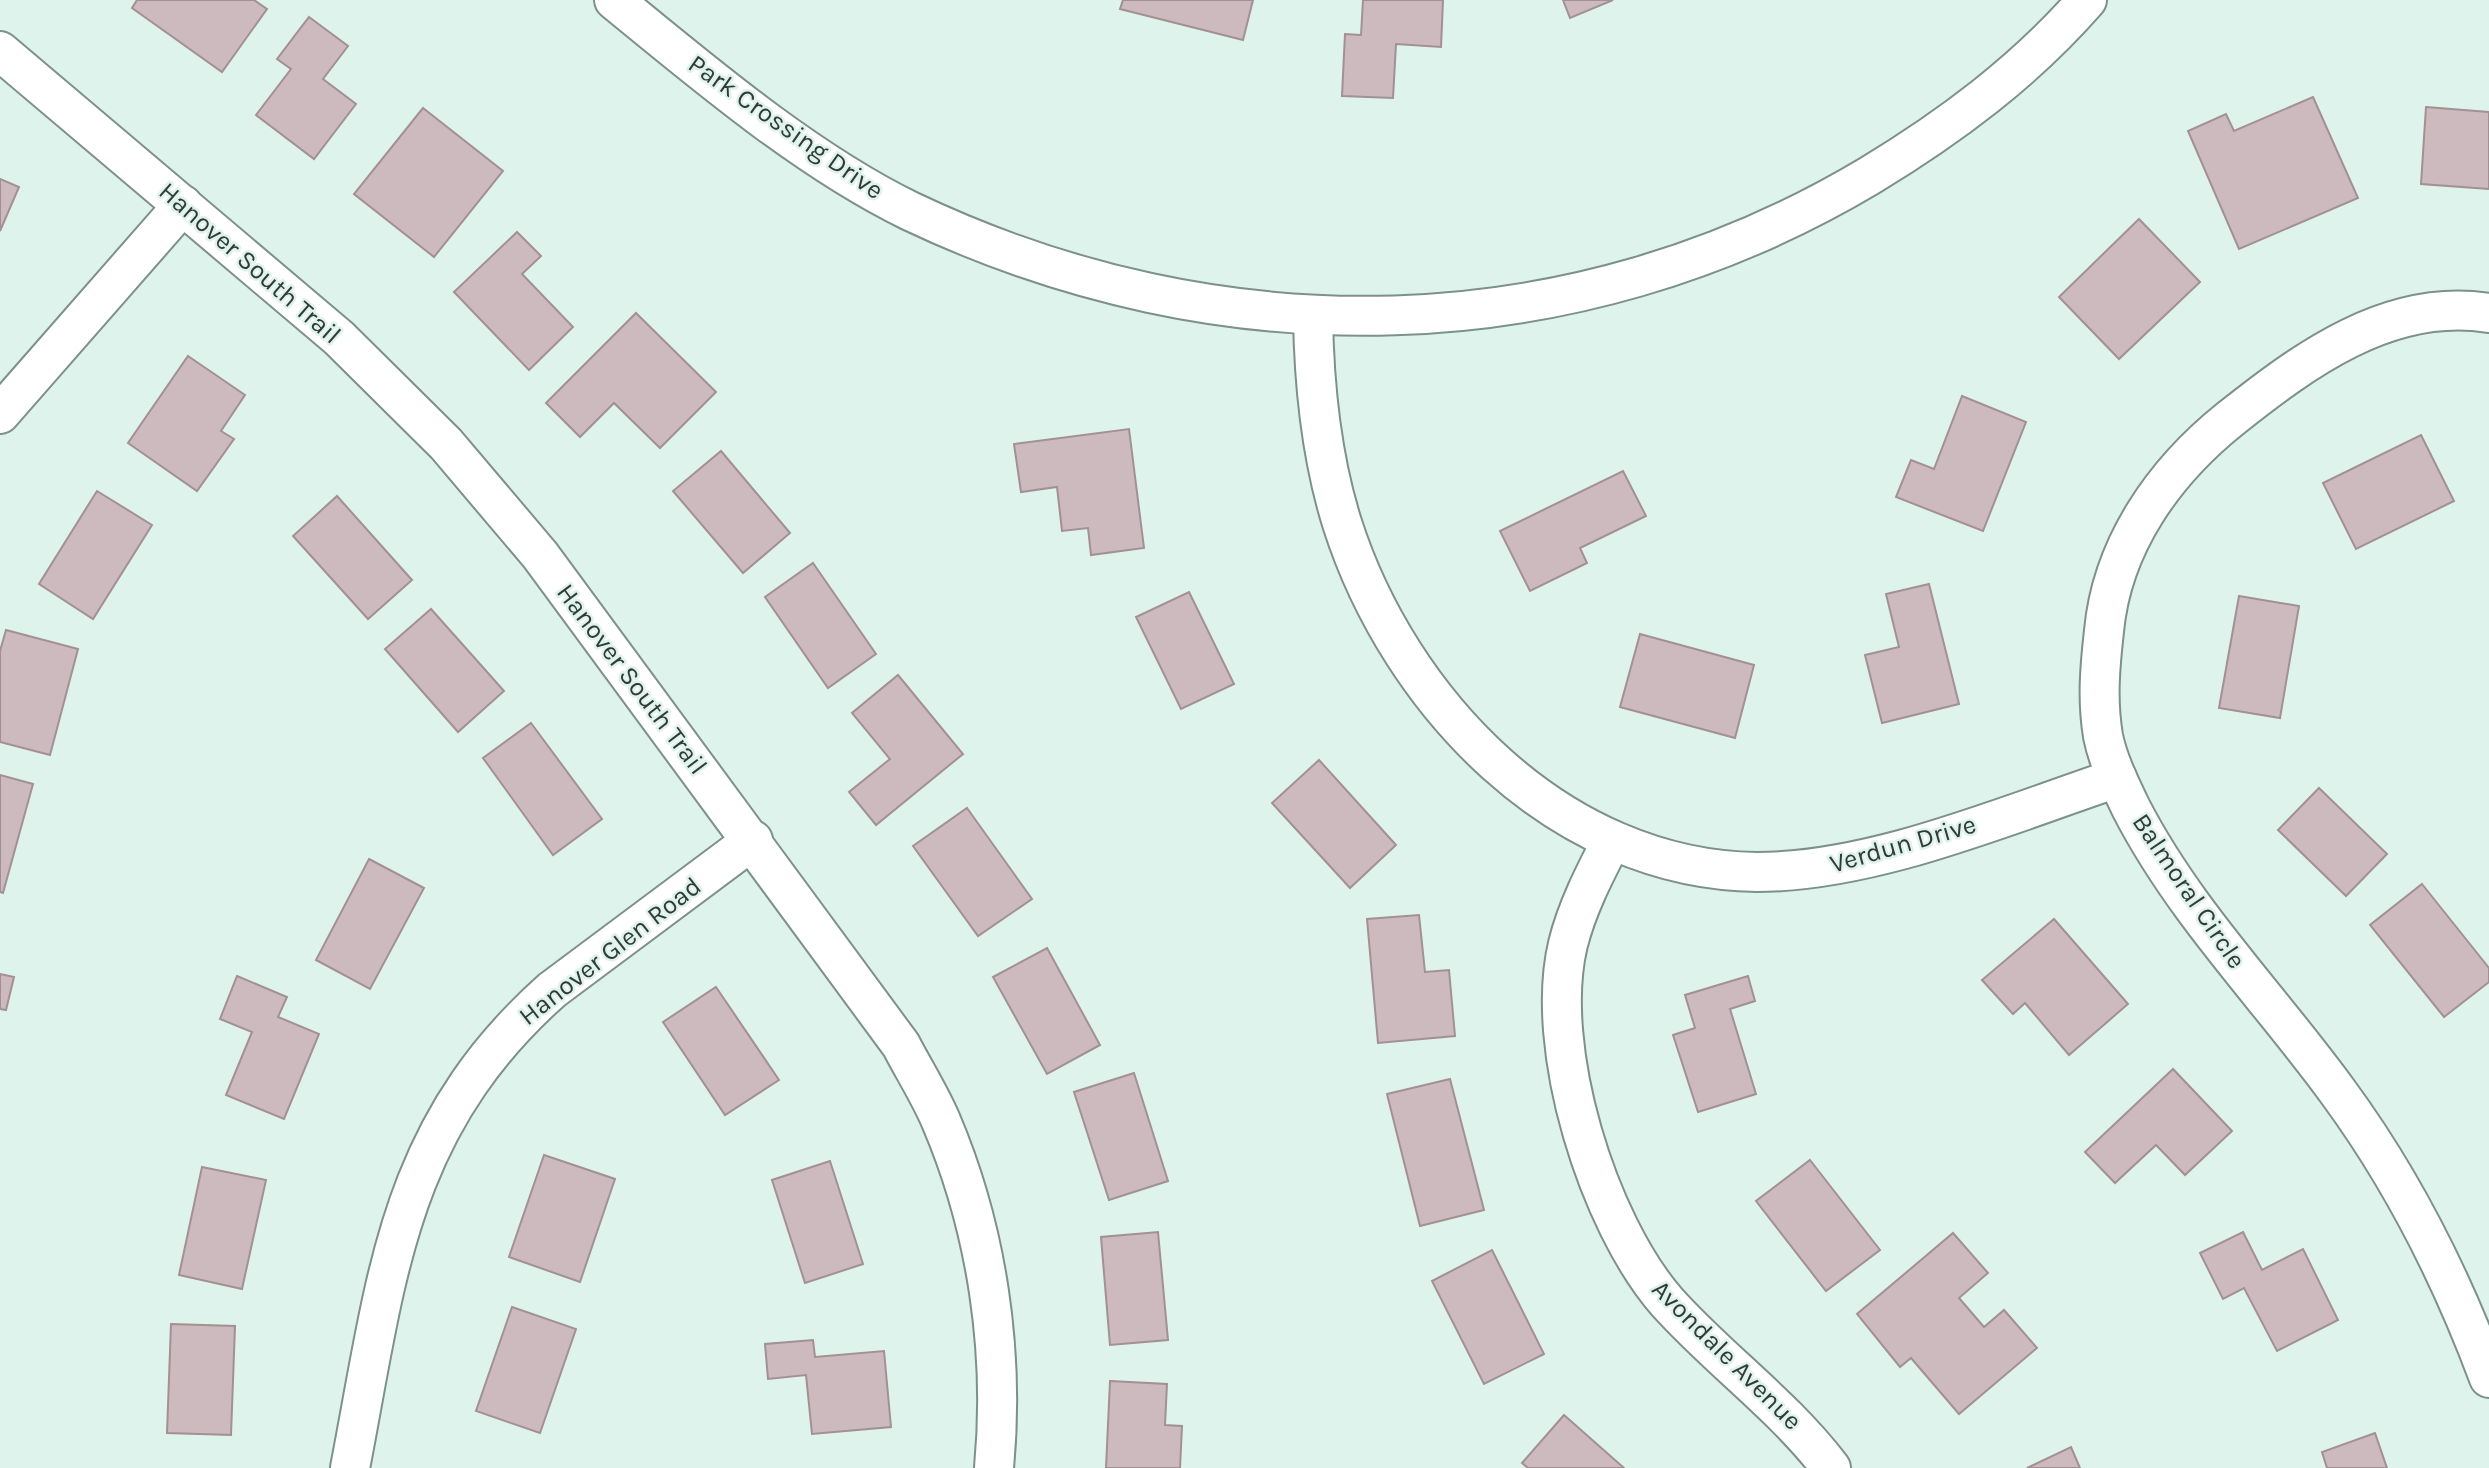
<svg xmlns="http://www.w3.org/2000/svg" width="2489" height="1468" font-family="Karla,sans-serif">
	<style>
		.building { fill: #cdbabe; stroke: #a29094; stroke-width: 2 }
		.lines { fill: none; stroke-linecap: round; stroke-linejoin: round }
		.street-casing { stroke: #7d908a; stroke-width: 42 }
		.secondary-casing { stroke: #7d908a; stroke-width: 42 }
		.street { stroke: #fff; stroke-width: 38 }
		.secondary { stroke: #fff; stroke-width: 38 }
		.labels { text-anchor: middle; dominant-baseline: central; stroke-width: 5; stroke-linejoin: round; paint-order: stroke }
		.street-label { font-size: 26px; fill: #323a38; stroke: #dff3ed }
	</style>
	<rect width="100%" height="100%" fill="#dff3ed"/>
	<!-- building -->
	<g class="building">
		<path d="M137,0H254L267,9L222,72L132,8Z"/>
		<path d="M1123,0H1253L1243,40L1120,9Z"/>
		<path d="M1363,0H1443L1441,47L1396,44L1393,98L1342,96L1345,34L1361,35Z"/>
		<path d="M1563,0H1613L1570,18Z"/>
		<path d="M309,17L348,46L323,79L356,104L314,159L256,115L291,69L277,59Z"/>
		<path d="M2313,97L2358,198L2239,249L2188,131L2226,114L2234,131Z"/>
		<path d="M2426,107L2489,112V189L2421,184Z"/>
		<path d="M423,108L503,171L434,257L354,194Z"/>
		<path d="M0,179L19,187L0,231Z"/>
		<path d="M2139,219L2200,282L2119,359L2059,297Z"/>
		<path d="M517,232L541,256L522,274L573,327L529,370L454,292Z"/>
		<path d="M636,313L716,392L660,448L614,403L580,437L546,403Z"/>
		<path d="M188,356L245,395L221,431L234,439L197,491L128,443Z"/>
		<path d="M1962,396L2026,422L1983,531L1896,497L1911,460L1934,469Z"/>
		<path d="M1129,429L1144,548L1091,555L1088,528L1062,531L1057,487L1021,492L1014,444Z"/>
		<path d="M2421,435L2454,501L2356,549L2323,483Z"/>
		<path d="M721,451L790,533L743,573L673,491Z"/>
		<path d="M1623,471L1646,516L1580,548L1587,563L1530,591L1500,531Z"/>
		<path d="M97,491L152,525L93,619L39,584Z"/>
		<path d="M337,496L412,580L368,619L293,536Z"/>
		<path d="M813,563L876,654L828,688L765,597Z"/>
		<path d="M1929,584L1959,704L1882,723L1865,655L1899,647L1886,594Z"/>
		<path d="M1189,592L1234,684L1181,709L1136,617Z"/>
		<path d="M2239,596L2299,606L2280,718L2219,708Z"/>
		<path d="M431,609L504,691L458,732L385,649Z"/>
		<path d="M6,630L78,649L50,755L0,742V651Z"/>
		<path d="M1640,634L1754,665L1735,738L1620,707Z"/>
		<path d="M898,675L963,754L876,825L849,792L890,759L852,713Z"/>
		<path d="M531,723L602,819L553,855L483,758Z"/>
		<path d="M1319,760L1396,845L1350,888L1272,803Z"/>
		<path d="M0,775L33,784L3,893L0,892Z"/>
		<path d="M2319,788L2387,854L2346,896L2278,830Z"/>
		<path d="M967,808L1032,899L978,936L913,846Z"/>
		<path d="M369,859L424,888L370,989L316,960Z"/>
		<path d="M2422,884L2489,968V982L2444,1017L2370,925Z"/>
		<path d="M1419,915L1425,972L1449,970L1455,1036L1378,1043L1367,919Z"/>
		<path d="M2054,919L2128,1004L2069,1055L2025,1003L2013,1014L1982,980Z"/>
		<path d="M1047,948L1100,1045L1047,1074L993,977Z"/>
		<path d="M0,974L14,977L6,1010L0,1009Z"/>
		<path d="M237,976L287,997L278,1017L319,1034L284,1119L226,1095L252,1032L220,1019Z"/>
		<path d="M1748,976L1755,1001L1730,1009L1756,1094L1698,1112L1673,1035L1695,1028L1685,995Z"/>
		<path d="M716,987L779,1080L725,1115L663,1022Z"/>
		<path d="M2173,1069L2232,1131L2185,1175L2156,1145L2115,1183L2085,1152Z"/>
		<path d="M1134,1073L1168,1181L1109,1200L1074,1092Z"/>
		<path d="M1450,1079L1484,1210L1420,1226L1387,1094Z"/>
		<path d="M544,1155L615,1179L580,1282L509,1257Z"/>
		<path d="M1810,1160L1880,1250L1826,1291L1756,1201Z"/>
		<path d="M830,1161L863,1264L805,1283L772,1180Z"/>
		<path d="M202,1167L266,1180L242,1289L179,1275Z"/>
		<path d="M1158,1232L1168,1340L1110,1345L1101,1237Z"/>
		<path d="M2243,1232L2262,1270L2303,1249L2338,1320L2277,1351L2244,1288L2223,1299L2200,1253Z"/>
		<path d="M1953,1233L1988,1273L1959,1298L1984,1327L2004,1310L2037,1348L1959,1414L1911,1358L1900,1367L1857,1314Z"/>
		<path d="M1492,1250L1544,1354L1484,1384L1432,1281Z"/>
		<path d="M512,1307L576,1329L540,1433L476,1411Z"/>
		<path d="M171,1324L235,1326L231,1435L167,1433Z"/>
		<path d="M813,1340L815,1357L884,1351L891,1427L812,1434L806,1375L768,1379L765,1344Z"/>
		<path d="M1110,1381L1167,1384L1165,1425L1182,1426L1180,1468H1106Z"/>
		<path d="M1564,1415L1624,1468H1528L1522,1463Z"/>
		<path d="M2375,1433L2387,1468H2327L2322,1452Z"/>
		<path d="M2071,1447L2080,1468H2027Z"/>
	</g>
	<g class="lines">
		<defs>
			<g id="street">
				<path d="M0,51L339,338L446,444L540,555L901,1045C914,1070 930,1095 941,1121C987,1229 1005,1351 994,1468"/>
				<path d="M2489,313C2389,297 2303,361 2230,419C2164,472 2112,545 2104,631C2100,666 2097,700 2103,736C2108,761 2120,785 2131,808C2185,913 2269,997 2338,1092C2402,1179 2451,1276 2489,1378"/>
				<path d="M1313,316C1314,386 1321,456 1342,523C1399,702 1559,870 1757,872C1874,872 2006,815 2117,778"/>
				<path d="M0,414L183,205"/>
				<path d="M1611,842C1594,875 1577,908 1568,944C1543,1047 1598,1223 1667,1302C1719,1360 1783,1405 1831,1468"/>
				<path d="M350,1468C387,1277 397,1128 552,990L753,840"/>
			</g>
			<path id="secondary" d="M614,0C703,73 807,161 910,211C1221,359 1572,353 1869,176C1950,127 2024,72 2087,0"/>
		</defs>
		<!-- street casing -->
		<use href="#street" class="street-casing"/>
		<!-- secondary casing -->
		<use href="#secondary" class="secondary-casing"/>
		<!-- street -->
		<use href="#street" class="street"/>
		<!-- secondary -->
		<use href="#secondary" class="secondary"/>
	</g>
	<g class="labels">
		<!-- street labels -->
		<g class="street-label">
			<text transform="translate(786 127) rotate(35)">Park Crossing Drive</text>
			<text transform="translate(250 263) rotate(41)">Hanover South Trail</text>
			<text transform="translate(632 679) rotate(53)">Hanover South Trail</text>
			<text transform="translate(1903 844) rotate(-16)">Verdun Drive</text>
			<text transform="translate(2189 891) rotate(56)">Balmoral Circle</text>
			<text transform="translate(610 951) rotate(-38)">Hanover Glen Road</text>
			<text transform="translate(1727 1355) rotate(45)">Avondale Avenue</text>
		</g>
	</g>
</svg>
